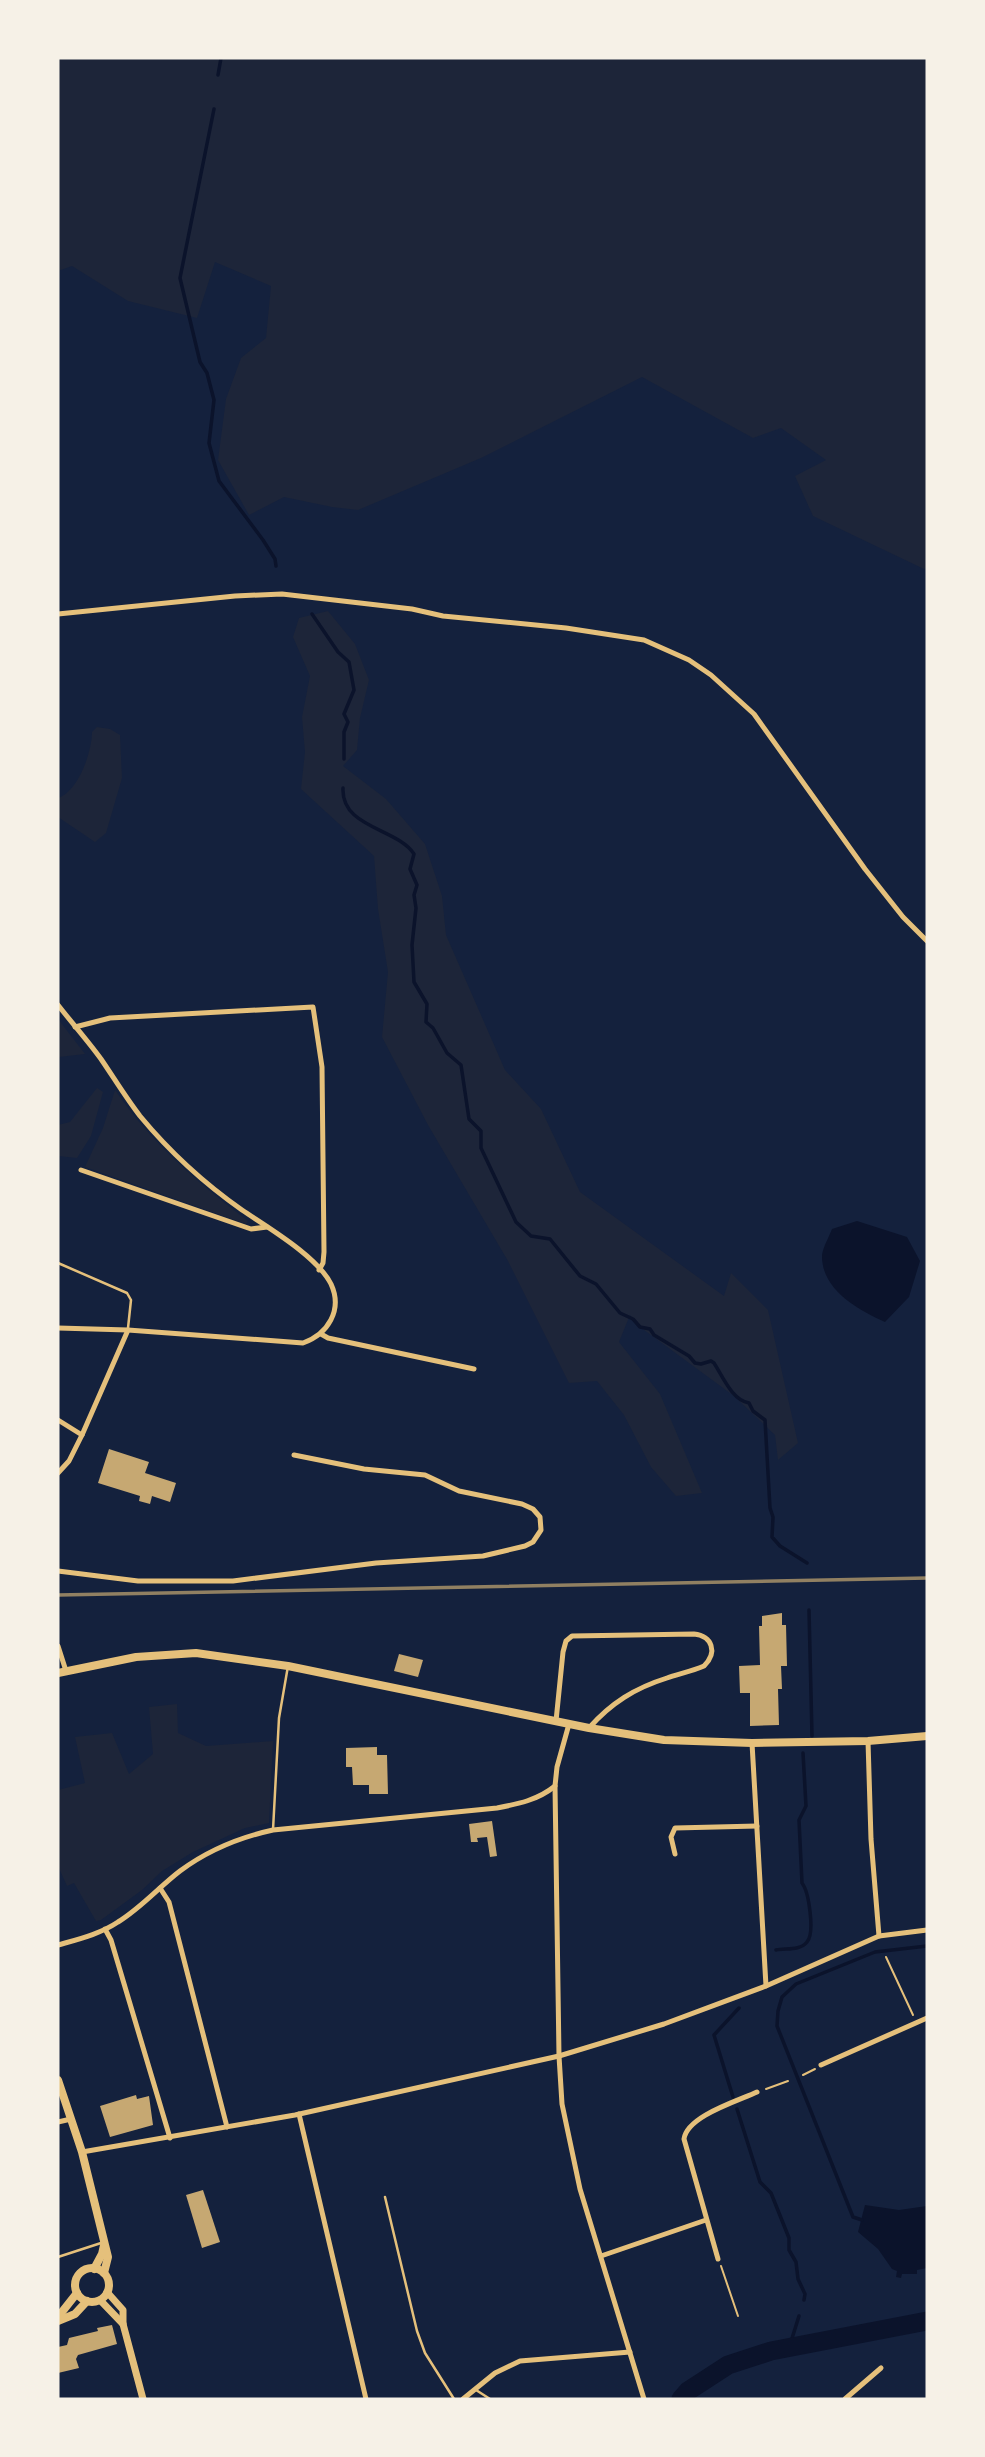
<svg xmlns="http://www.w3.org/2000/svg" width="985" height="2457" font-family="Montserrat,sans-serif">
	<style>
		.green { fill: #1d2539 }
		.water { fill: #0b132b }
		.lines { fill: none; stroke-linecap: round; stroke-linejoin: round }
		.stream { stroke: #0b132b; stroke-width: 3.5 }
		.river { stroke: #0b132b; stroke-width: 19 }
		.building { fill: #c6a872 }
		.path { stroke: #e5c07b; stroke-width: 2 }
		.service { stroke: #e5c07b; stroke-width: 2.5 }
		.minor { stroke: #e5c07b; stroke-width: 5 }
		.tertiary { stroke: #e5c07b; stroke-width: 7 }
		.secondary { stroke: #e5c07b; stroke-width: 8 }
		.rail { stroke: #918062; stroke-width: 3.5 }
	</style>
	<rect width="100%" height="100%" fill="#14213d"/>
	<!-- green -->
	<g class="green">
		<path d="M58,58H927V568L924,569L813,516L795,476L826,460L781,428L753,438L642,377L481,458L358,510L332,507L284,497L249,515L218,460L226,399L241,358L266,338L271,286L215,262L197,318L128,301L72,266L58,271Z"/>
		<path d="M328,611L355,644L369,680L360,718L357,750L343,766L386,799L425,844L442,896L446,935L505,1070L541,1109L580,1192L724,1296L731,1273L768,1310L798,1443L778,1460L775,1435L734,1396L636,1324L630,1315L619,1342L660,1394L702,1493L676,1496L651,1467L624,1415L597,1381L569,1383L508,1261L428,1125L382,1037L388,972L378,909L374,856L301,789L305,752L302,717L310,676L293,637L299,618Z"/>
		<path d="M97,727L110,729L120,735L122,778L106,833L95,842L58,817V798C78,792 92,752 92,732Z"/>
		<path d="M58,1019L85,1054L59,1057Z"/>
		<path d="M97,1088L103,1092L91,1136L77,1158L58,1156V1125L70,1122Z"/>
		<path d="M115,1090C150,1142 198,1183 248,1221L246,1224L85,1167L103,1128Z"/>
		<path d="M177,1704L178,1733L206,1746L273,1741L269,1823L245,1828L193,1852L162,1871L142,1890L101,1920L96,1921L74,1883L67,1886L58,1866V1790L85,1783L75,1737L112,1733L129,1774L153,1754L149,1707Z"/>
	</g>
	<!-- water -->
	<g class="water">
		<path d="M857,1221L907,1237L920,1261L909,1297L885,1322C859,1310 821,1290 822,1255C823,1247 829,1237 832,1229Z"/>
		<path d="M865,2205L899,2210L927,2206V2268L917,2270V2274H902L901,2278L896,2277L897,2271L892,2269L878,2249L858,2232Z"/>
	</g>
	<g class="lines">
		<!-- stream -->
		<g class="stream">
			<path d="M218,75L221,58"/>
			<path d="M214,109L180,278L200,362L207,373L214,400L209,443L219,481L263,540L275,559L276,566"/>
			<path d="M312,614L338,652L349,662L354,690L344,714L348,722L344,732V759"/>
			<path d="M343,788C341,828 397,828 414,854L410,869L417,885L414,895L416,908L412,945L414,982L427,1004L426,1022L433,1028L447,1053L461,1065L469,1119L481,1131V1148L516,1222L531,1236L550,1239L580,1276L596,1284L620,1313L633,1319L640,1327L650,1329L654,1335L689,1356L695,1363L701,1364L711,1361L714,1363C723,1377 732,1400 749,1403L753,1411L765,1420L770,1508L773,1517L772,1537L780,1546L807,1563"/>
			<path d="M809,1610L812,1736"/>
			<path d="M776,1950C786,1948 800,1951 807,1942C815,1933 809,1892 802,1883L799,1820L806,1806L803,1753"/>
			<path d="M733,2097L714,2035L739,2008"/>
			<path d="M737,2109L760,2182L771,2193L789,2238V2250L796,2262L798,2279L805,2294L804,2300"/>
			<path d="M862,2220L853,2217L777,2026L778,2011L782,1997L796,1984L875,1952L927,1946"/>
			<path d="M789,2348L799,2316"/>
		</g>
		<!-- river -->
		<path class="river" d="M681,2399L688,2391L728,2365L771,2351L927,2321"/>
	</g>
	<!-- building -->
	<g class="building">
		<path d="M109,1449L149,1462L145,1473L176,1483L170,1502L152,1496L150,1504L139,1501L140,1496L98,1483Z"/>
		<path d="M782,1613V1625H786L787,1666H781L782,1689H778L779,1725L750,1726V1693H740L739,1666L760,1665L759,1626H762V1616Z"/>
		<path d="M399,1654L423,1660L418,1677L394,1671Z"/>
		<path d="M377,1747V1755H387L388,1794H369V1785H353L352,1767H346V1748Z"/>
		<path d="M492,1821L497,1856L490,1857L487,1837L477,1838L478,1842H471L469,1824Z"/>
		<path d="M136,2095L137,2099L149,2096L153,2125L110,2137L100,2106Z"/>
		<path d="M203,2190L220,2242L202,2248L186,2195Z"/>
		<path d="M112,2325L117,2344L78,2355L76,2359L79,2368L58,2373V2347L67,2345L69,2338L98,2331L97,2328Z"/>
	</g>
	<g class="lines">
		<!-- path -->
		<g class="path">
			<path d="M886,1957L913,2015"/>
			<path d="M803,2075L815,2069"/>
			<path d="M766,2089L788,2081"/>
			<path d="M721,2266L738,2316"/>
		</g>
		<!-- service -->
		<g class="service">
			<path d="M58,1263L127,1293L131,1300L128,1328"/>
			<path d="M273,1830L279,1718L288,1666"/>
			<path d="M385,2197L417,2331L425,2353L454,2399"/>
			<path d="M58,2257L101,2243"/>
			<path d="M476,2390L490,2399"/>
		</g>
		<!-- minor -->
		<g class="minor">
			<path d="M58,614L235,596L282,594L412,609L443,616L566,628L644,640L689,660L711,675L754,714L865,869L903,917L927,941"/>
			<path d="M58,1005C72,1023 88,1041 101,1059C114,1078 126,1098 140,1116C169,1151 205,1184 242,1210C267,1227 317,1256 331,1284C343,1310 328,1334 303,1343L128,1330L58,1328"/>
			<path d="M75,1027L110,1018L313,1007L322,1067L324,1252L323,1263L319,1270"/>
			<path d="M81,1170L251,1229L267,1227"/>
			<path d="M321,1334L328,1338L474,1369"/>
			<path d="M58,1420L82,1435"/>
			<path d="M58,1473L69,1461L82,1435L128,1330"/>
			<path d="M58,1571L138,1581H233L376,1563L483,1556L525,1546L533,1542L541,1530L540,1517L533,1509L522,1504L459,1491L425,1475L364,1469L294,1455"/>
			<path d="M58,1646L66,1671"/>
			<path d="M556,1721L563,1652L566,1641L572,1636L694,1634C712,1636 718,1652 704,1666C692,1671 679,1674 667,1678C635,1688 611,1703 589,1728"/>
			<path d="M569,1724L557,1767L555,1786L559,2056L562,2104L580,2189L644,2399"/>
			<path d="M868,1741L871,1839L879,1936"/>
			<path d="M752,1743L766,1986"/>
			<path d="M675,1854L671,1837L675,1828L757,1826"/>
			<path d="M160,1888L169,1902L227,2127"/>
			<path d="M105,1929L111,1940L170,2138"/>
			<path d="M58,1945C79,1939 100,1934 118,1922C141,1908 159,1887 180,1871C207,1851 241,1837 273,1830L497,1808C518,1804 538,1800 555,1786"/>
			<path d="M821,2065L927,2018"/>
			<path d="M299,2114L366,2399"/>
			<path d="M58,2122L71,2119"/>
			<path d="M82,2152L295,2115L559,2056L664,2024L766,1986L879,1936L927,1930"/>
			<path d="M601,2256L706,2220"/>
			<path d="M718,2259L684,2139C687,2116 738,2101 757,2092"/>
			<path d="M463,2399L495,2373L520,2361L630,2352"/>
			<path d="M845,2399L881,2368"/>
		</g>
		<!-- tertiary -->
		<g class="tertiary">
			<path d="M107,2292L123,2310V2324L143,2399"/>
			<path d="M100,2300L123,2324"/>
		</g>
		<!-- secondary -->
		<g class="secondary">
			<path d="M58,1673L136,1657L196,1653L288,1666L589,1728L664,1740L752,1743L868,1741L927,1736"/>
			<path d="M58,2080L82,2152L108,2257L104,2273"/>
			<circle cx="92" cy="2285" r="17"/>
			<path d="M94,2269L102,2254L104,2245"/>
			<path d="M58,2317L77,2293"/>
			<path d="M58,2321L75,2314L87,2301"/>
		</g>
		<!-- rail -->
		<path class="rail" d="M58,1595L927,1578"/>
	</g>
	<!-- border -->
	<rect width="985" height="2457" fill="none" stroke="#f6f1e7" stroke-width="119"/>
</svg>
